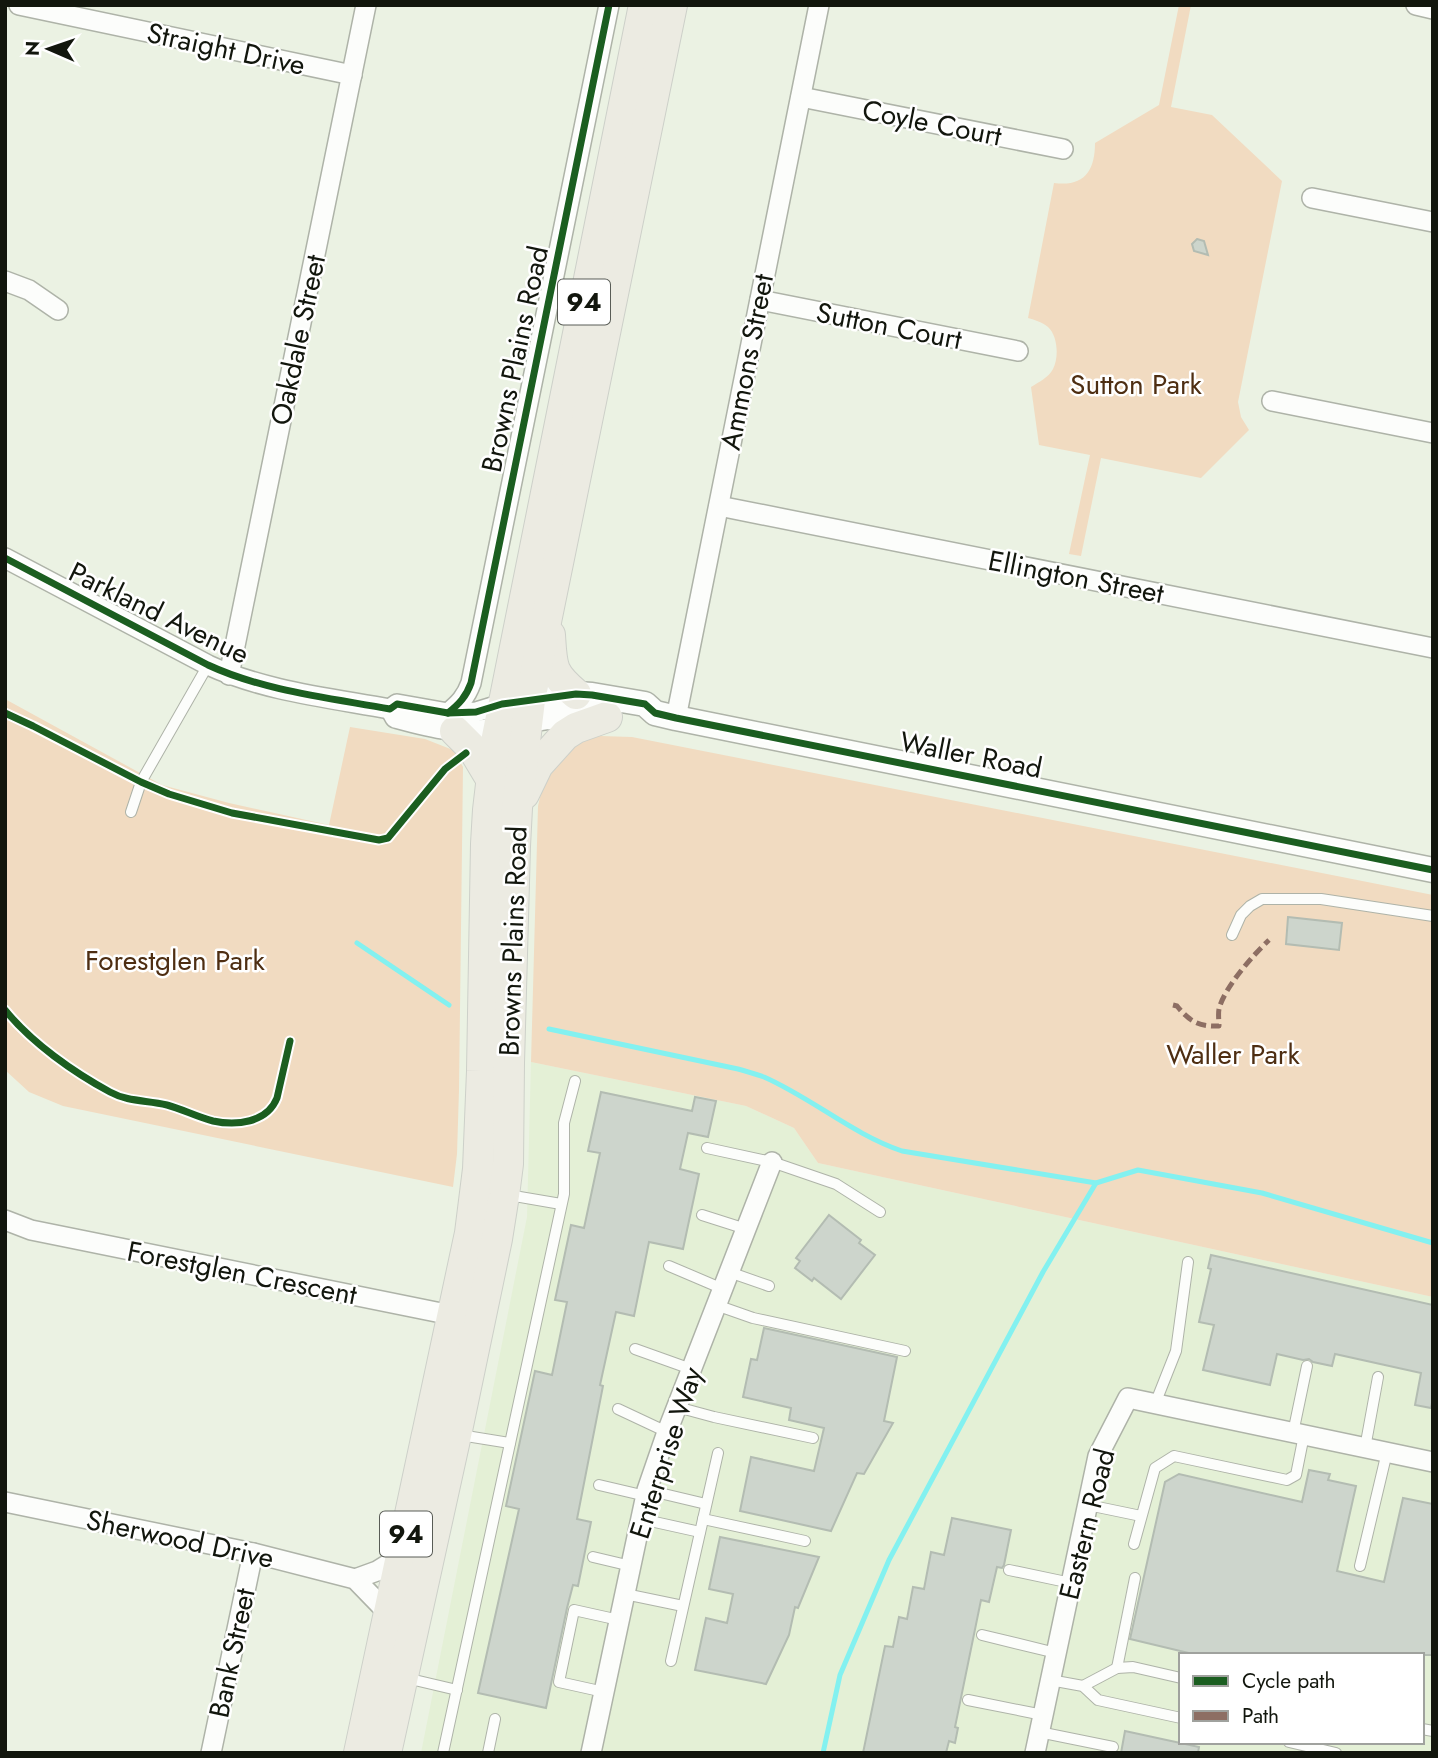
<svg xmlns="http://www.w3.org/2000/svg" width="1438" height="1758" font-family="Jost,sans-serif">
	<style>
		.built { fill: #e4f0d6; fill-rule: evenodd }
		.green { fill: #f1dbc1 }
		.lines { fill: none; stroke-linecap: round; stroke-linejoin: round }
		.stream { stroke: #83f1f0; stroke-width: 5 }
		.building { fill: #cdd5cc; stroke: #b3bcb2; stroke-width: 2 }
		.service-casing { stroke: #aeb3a8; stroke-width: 12 }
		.minor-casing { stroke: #aeb3a8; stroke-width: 22 }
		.tertiary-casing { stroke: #aeb3a8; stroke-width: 27 }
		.primary-casing { stroke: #cdd0c9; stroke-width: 32 }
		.service { stroke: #fcfdfb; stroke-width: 10 }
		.minor { stroke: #fcfdfb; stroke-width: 19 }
		.tertiary { stroke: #fcfdfb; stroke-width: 24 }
		.primary { stroke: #ecebe2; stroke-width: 30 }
		.quiet { stroke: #8d6e63; stroke-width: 5; stroke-dasharray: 10 5; stroke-linecap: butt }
		.cycleway-casing { stroke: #fff; stroke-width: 11 }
		.cycleway { stroke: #1b5e20; stroke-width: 7 }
		.labels { text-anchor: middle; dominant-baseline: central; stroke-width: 5; stroke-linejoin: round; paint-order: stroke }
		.shield { fill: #fff; stroke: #595c56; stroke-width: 2 }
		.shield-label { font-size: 26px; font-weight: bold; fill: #12160d }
		.street-label { font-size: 28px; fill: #12160d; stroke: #fff }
		.park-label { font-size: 28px; fill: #4e2e12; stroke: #fff }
	</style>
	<rect width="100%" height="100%" fill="#ebf2e3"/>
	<!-- built -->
	<path class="built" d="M531,1062L746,1106L794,1128L818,1163L1433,1297V1753H421L527,1217ZM1181,1655H1422V1742H1181Z"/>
	<!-- green -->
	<g class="green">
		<path d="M1179,5H1191L1171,107L1212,115L1282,181L1238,402L1241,417L1249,430L1201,478L1101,458L1081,556L1069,554L1090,455L1039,445L1031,387C1039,382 1048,378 1053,369C1059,358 1058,336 1048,327C1042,322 1035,320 1028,318L1054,183C1084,187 1095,171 1095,143L1159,105Z"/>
		<path d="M5,699L162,785L229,803L329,825L350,727L425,739L453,750L463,767L459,1090L457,1154L453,1187L63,1106L29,1092L5,1070Z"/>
		<path d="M600,736L632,737L1433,895V1297L818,1163L794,1128L746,1106L531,1062L538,806L547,767L583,739Z"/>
	</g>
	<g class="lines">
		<!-- stream -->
		<g class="stream">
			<path d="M357,943L449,1005"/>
			<path d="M549,1029L738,1069C746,1071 755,1074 764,1077C812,1098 852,1134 902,1151L1096,1183"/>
			<path d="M823,1753L840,1675L889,1560L1043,1272L1096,1183L1138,1170L1262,1193L1433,1243"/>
		</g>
	</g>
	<!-- building -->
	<g class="building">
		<path d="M1197,239L1204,241L1208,255L1194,251L1192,244Z"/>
		<path d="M1288,917L1342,923L1339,950L1286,944Z"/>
		<path d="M601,1092L692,1111L695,1097L716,1101L708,1137L688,1133L680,1169L699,1174L683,1249L649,1242L634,1316L616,1312L600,1385L603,1386L577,1519L591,1522L578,1586L573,1585L567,1608L546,1708L478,1693L519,1509L506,1506L535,1371L552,1375L567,1302L555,1300L571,1225L584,1228L600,1153L588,1151Z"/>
		<path d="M829,1215L861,1240L859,1243L875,1255L841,1299L814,1278L812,1281L795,1268L800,1261L796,1258Z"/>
		<path d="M1211,1255L1433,1305V1398L1431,1408L1415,1405L1421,1373L1335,1354L1332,1366L1313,1362L1309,1359L1303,1360L1277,1354L1270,1385L1203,1370L1214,1325L1199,1322L1211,1269L1208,1268Z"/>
		<path d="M764,1328L897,1357L884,1421L893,1423L864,1474L857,1473L831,1531L740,1511L751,1457L814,1471L824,1428L789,1420L791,1408L743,1397L751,1359L757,1360Z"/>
		<path d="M1309,1470L1330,1474L1328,1480L1356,1486L1337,1571L1384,1582L1403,1498L1433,1504V1655H1197L1130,1639L1165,1482L1179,1474L1302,1502Z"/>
		<path d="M952,1518L1011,1530L1004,1565L1002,1568L997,1567L989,1602L981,1600L955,1727L958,1728L955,1743L949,1741L946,1753H863L885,1646L893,1647L899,1617L907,1619L913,1587L924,1589L931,1552L944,1555Z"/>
		<path d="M720,1537L819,1557L798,1608L795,1607L789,1635L766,1684L695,1670L706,1618L727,1623L733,1594L709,1589Z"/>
		<path d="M1125,1731L1199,1747L1198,1753H1121Z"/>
	</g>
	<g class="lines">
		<defs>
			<g id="service">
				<path d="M131,812L141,782L208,665"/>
				<path d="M1232,935L1241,915L1250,906L1262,899H1321L1433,916"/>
				<path d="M707,1148L772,1162L836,1184L880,1212"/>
				<path d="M508,1195L561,1204"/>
				<path d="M702,1215L746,1229"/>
				<path d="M669,1266L723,1289"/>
				<path d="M729,1272L769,1286"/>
				<path d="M716,1305L753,1318L905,1351"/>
				<path d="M635,1349L691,1369"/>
				<path d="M1155,1404L1176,1351L1188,1262"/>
				<path d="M677,1407L714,1417L813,1438"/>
				<path d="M618,1409L667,1432"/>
				<path d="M1293,1433L1307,1366"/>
				<path d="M460,1435L510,1443"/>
				<path d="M1365,1448L1378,1377"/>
				<path d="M599,1485L646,1496"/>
				<path d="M647,1490L706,1504"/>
				<path d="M1088,1505L1141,1516"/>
				<path d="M641,1519L700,1532"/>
				<path d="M703,1519L805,1541"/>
				<path d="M1134,1544L1155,1468L1174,1456L1287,1480L1296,1475L1304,1435"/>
				<path d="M593,1557L631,1566"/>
				<path d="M1360,1566L1387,1452"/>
				<path d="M1009,1570L1071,1583"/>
				<path d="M625,1594L683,1606"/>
				<path d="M982,1635L1056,1653"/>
				<path d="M671,1661L718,1453"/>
				<path d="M1117,1668L1135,1578"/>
				<path d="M406,1678L457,1690"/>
				<path d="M1050,1680L1083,1686L1098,1700L1181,1718"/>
				<path d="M1083,1686L1117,1668L1133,1667L1181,1678"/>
				<path d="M604,1692L559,1682L574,1610L619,1620"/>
				<path d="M968,1700L1043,1715"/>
				<path d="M1422,1729L1433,1731"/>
				<path d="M1039,1732L1113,1747"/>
				<path d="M1289,1742L1336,1753"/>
				<path d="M443,1753L564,1194V1123L575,1081"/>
				<path d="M488,1753L495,1719"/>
			</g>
			<g id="minor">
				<path d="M19,5L352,75"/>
				<path d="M1416,5L1433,9"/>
				<path d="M801,97L1063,149"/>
				<path d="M1312,198L1433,222"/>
				<path d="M5,281L29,290L58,310"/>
				<path d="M760,300L1018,351"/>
				<path d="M1272,401L1433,433"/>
				<path d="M719,506L1433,648"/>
				<path d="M5,558L208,665C264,691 330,698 390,709L397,704L448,713L476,712L502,704"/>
				<path d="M229,675L366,5"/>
				<path d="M390,709L395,718C432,728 460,736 498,727"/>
				<path d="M448,713C459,704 466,697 471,683L609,5"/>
				<path d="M676,718L819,5"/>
				<path d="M5,1220L31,1230L461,1317"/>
				<path d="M5,1502L253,1553L355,1579L389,1614"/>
				<path d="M355,1579L377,1571L401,1556"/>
				<path d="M211,1753L253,1553"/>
				<path d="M591,1753L647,1490L667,1432L772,1162"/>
				<path d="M1035,1753L1098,1456L1128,1398L1433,1462"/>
			</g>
			<g id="tertiary">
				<path d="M513,703L576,694L592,695L645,704L655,713L676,718L1433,870"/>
				<path d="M510,724C539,717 570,714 599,716"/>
			</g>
			<g id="primary">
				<path d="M550,635C552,667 551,673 576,694"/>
				<path d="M455,731L473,749L491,779"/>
				<path d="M524,794L538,765L565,735L576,728L607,717"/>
				<path d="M359,1753L470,1233L478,1169L482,1071L486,844L488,810L496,742L644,5"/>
				<path d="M386,1753L456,1435L497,1239L504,1195L508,1164L509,1063L515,846L517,808L530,700L672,5"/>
			</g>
		</defs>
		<!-- service casing -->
		<use href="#service" class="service-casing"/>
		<!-- minor casing -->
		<use href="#minor" class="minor-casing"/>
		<!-- tertiary casing -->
		<use href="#tertiary" class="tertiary-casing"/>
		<!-- primary casing -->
		<use href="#primary" class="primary-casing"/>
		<!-- service -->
		<use href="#service" class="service"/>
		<!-- minor -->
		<use href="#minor" class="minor"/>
		<!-- tertiary -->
		<use href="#tertiary" class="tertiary"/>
		<!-- primary -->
		<use href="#primary" class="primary"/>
		<!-- quiet -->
		<path class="quiet" d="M1173,1005L1177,1006C1189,1021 1199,1027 1219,1026C1219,1021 1218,1014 1219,1009C1224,988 1253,955 1269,940"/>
		<defs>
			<g id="cycleway">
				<path d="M5,558L208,665C264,691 330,698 390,709L397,704L448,713L476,712L502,704L576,694L592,695L645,704L655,713L676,718L1433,870"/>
				<path d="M5,713L33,726L141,782L169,794L232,813L379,840L388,838L445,769L466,753"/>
				<path d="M448,713C459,704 466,697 471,683L609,5"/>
				<path d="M5,1010C32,1043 73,1072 110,1092C128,1102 147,1100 167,1105C182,1109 197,1117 213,1121C236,1126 267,1123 277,1098L290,1041"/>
			</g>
		</defs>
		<!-- cycleway casing -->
		<use href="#cycleway" class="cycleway-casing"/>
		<!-- cycleway -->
		<use href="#cycleway" class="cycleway"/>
	</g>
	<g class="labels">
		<!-- shield labels -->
		<g class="shield">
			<rect x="558" y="279.5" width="52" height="45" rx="5"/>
			<rect x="380" y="1511.5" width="52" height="45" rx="5"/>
		</g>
		<g class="shield-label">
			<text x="584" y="302">94</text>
			<text x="406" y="1534">94</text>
		</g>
		<!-- street labels -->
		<g class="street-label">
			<text transform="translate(226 49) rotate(12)">Straight Drive</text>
			<text transform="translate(932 123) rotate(11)">Coyle Court</text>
			<text transform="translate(889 326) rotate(11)">Sutton Court</text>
			<text transform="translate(298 340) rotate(-78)">Oakdale Street</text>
			<text transform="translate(515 359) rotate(-78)">Browns Plains Road</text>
			<text transform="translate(747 362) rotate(-79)">Ammons Street</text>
			<text transform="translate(1076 577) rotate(11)">Ellington Street</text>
			<text transform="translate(159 613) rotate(26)">Parkland Avenue</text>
			<text transform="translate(971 755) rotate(11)">Waller Road</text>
			<text transform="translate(513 941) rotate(-88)">Browns Plains Road</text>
			<text transform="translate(242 1273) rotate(11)">Forestglen Crescent</text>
			<text transform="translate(666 1453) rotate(-72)">Enterprise Way</text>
			<text transform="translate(1087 1524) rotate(-76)">Eastern Road</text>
			<text transform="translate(180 1539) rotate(12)">Sherwood Drive</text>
			<text transform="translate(232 1653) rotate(-78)">Bank Street</text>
		</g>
		<!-- park labels -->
		<g class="park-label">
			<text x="1136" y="384">Sutton Park</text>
			<text x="175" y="960">Forestglen Park</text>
			<text x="1233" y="1054">Waller Park</text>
		</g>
	</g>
	<!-- border -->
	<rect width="1438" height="1758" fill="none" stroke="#12160d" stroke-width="14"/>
	<!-- legend -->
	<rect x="1179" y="1653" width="245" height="91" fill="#ffffff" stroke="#a0a29e" stroke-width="2"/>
	<rect x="1193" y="1676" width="35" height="10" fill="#1b5e20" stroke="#a0a29e" stroke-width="2"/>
	<text x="1242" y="1688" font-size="21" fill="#12160d">Cycle path</text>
	<rect x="1193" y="1711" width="35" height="10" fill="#8d6e63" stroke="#a0a29e" stroke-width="2"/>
	<text x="1242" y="1723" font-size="21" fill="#12160d">Path</text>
	<!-- north arrow -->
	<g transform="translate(49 49) rotate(272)" stroke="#ffffff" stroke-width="5" paint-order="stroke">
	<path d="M0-5L12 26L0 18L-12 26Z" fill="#12160d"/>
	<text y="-10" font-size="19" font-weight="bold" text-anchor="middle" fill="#12160d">N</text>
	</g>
</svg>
